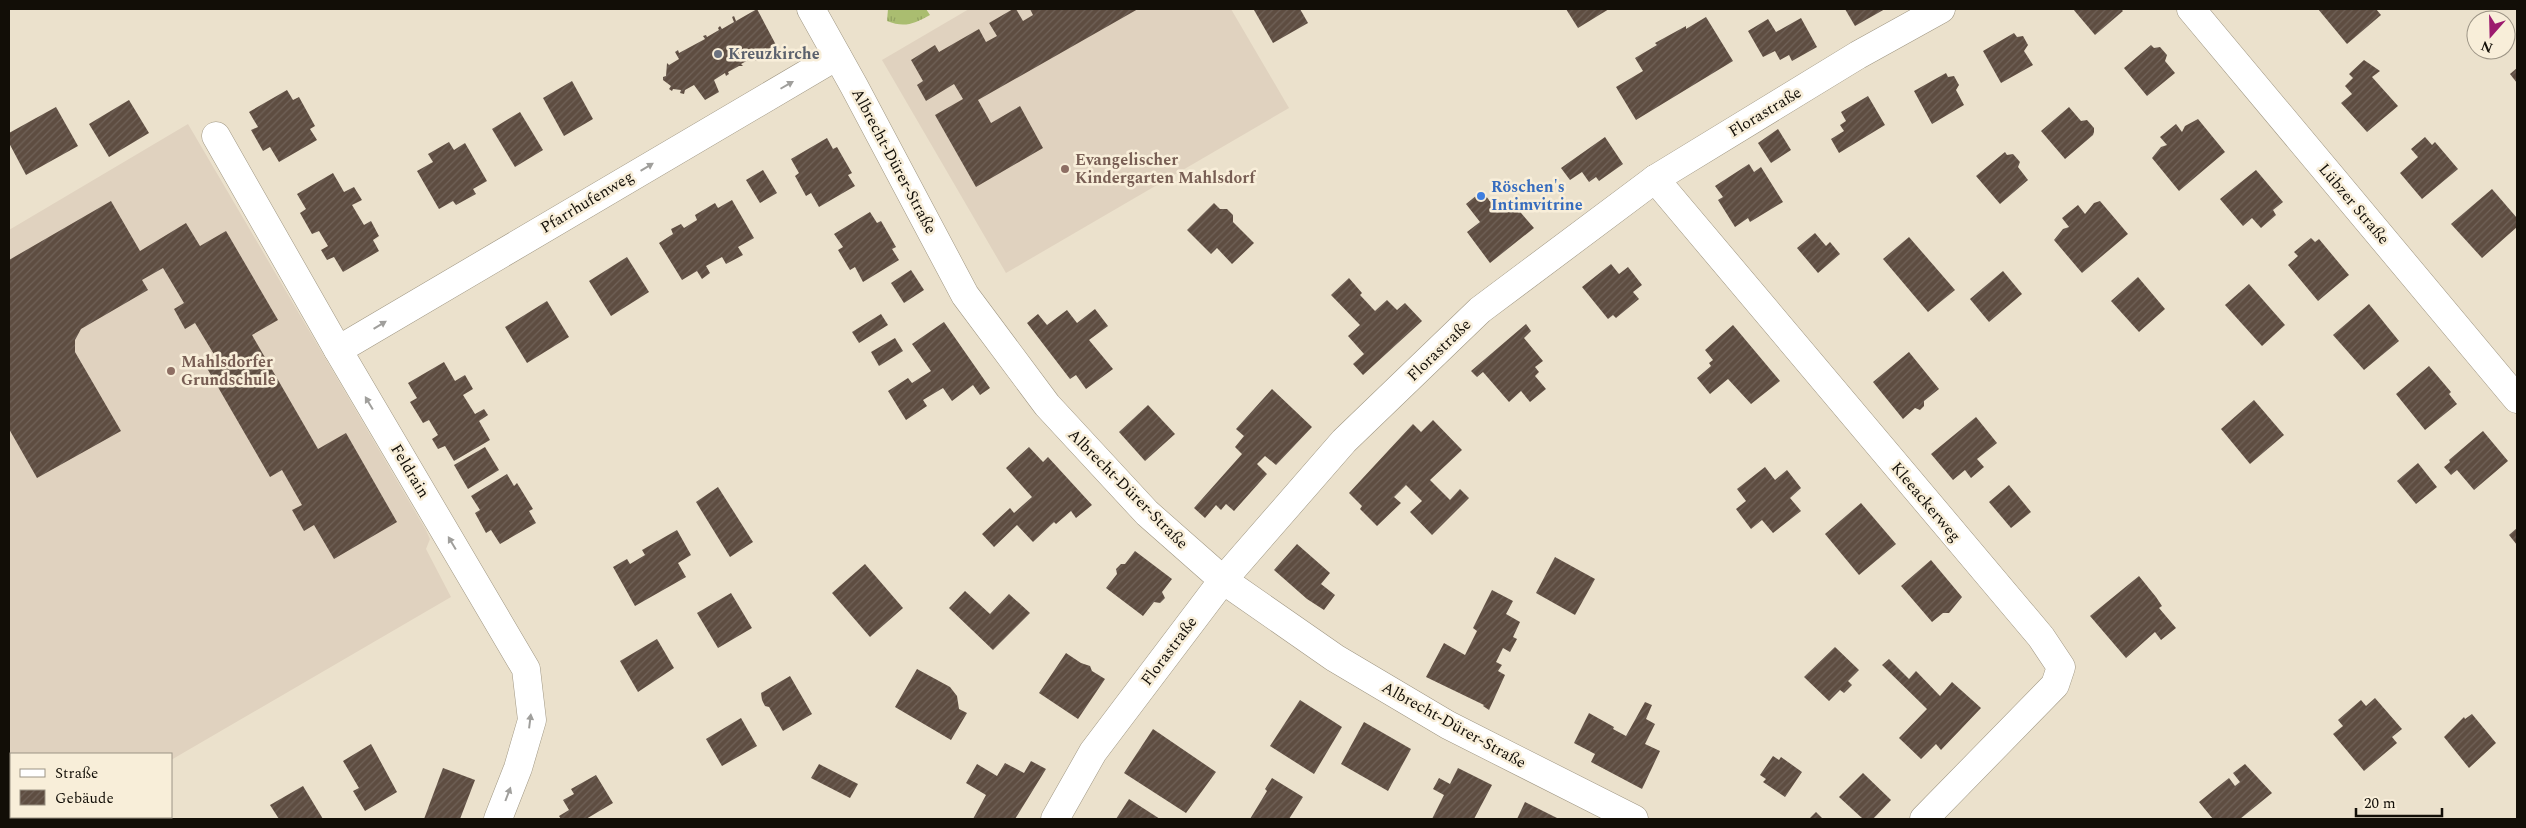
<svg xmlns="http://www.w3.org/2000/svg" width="2526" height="828" font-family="Spectral,serif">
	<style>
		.education { fill: #e0d2bf }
		.grass { fill: url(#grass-tufts) }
		.building { fill: url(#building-hatch) }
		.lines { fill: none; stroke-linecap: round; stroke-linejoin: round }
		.minor-casing { stroke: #9f9682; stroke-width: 29 }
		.minor { stroke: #fff; stroke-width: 28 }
		.oneway { fill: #a09f9c }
		.worship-dot { fill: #6b7280; stroke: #f8eed9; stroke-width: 2 }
		.education-dot { fill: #8d6e63; stroke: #f8eed9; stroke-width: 2 }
		.shop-dot { fill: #3f7fe0; stroke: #f8eed9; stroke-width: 2 }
		.labels { text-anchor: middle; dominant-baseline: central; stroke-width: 5; stroke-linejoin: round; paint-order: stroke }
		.worship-label { font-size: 16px; font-weight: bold; fill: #5b616d; stroke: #f8eed9; text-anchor: start }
		.street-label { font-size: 16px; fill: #120e07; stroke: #f8eed9 }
		.education-label { font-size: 16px; font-weight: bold; fill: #785e54; stroke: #f8eed9; text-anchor: start }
		.shop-label { font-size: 16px; font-weight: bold; fill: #366cbe; stroke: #f8eed9; text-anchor: start }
	</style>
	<defs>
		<pattern id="grass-tufts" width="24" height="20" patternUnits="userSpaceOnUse" patternTransform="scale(1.25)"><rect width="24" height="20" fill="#aabd70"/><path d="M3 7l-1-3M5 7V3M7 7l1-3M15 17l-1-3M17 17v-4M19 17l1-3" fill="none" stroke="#91a160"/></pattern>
		<pattern id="building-hatch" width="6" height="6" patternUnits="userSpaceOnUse" patternTransform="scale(1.25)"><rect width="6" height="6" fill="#5e4d41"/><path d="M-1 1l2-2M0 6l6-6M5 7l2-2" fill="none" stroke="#706258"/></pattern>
	</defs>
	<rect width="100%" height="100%" fill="#ebe1cc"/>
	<!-- education -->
	<g class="education">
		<path d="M969,9H1231L1289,108L1006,273L882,60Z"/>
		<path d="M188,124L426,530L430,539L426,549L451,597L171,760V754H11V800L9,796V230Z"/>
	</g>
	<!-- grass -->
	<path class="grass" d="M888,9H926L930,15C914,24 904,28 887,21Z"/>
	<!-- building -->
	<g class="building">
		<path d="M757,9L776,45L756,56L759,60L756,61L754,57L741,64L743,66H739L728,72L729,74L726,76L725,73L714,80L719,92L705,100L694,85L685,90L684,94L680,93L681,90L673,89L672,91L669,89L671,86L663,80V77L666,76L667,63L669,65L679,59L675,52L678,50L679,53L705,39L703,36L706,35L707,37L719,30L718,28L720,26L722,29L734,22L732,17L734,16L736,21Z"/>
		<path d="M1013,9H1016L1023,21L1033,15L1030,9H1138L978,100L991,123L1020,106L1043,148L976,187L935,115L963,99L954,84L926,101L917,85L923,81L911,60L935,45L939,52L979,29L986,42L997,36L989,23Z"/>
		<path d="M1300,9L1308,23L1273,43L1254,10Z"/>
		<path d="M1566,9H1609L1578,28Z"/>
		<path d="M1845,9H1885L1855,26Z"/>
		<path d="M2073,9H2121L2123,11L2095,35Z"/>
		<path d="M2318,9H2376L2381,15L2347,44Z"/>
		<path d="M1706,17L1733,61L1636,120L1616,87L1643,71L1635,58L1657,45L1655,43L1686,26V29Z"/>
		<path d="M1801,18L1817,47L1792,61L1789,55L1780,60L1775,51L1763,57L1748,31L1768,19L1776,32Z"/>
		<path d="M2014,33L2017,37L2023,36L2028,45L2024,51L2033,65L2001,83L1983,51Z"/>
		<path d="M2151,45L2154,48L2160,47L2167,55L2165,61L2175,73L2147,96L2124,68Z"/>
		<path d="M2364,60L2380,71L2372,77L2398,106L2367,132L2341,103L2352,94L2345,86L2353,78L2349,74Z"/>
		<path d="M2517,68V83L2510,74Z"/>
		<path d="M1946,73L1948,77L1954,76L1959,85L1956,90L1964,105L1932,124L1914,91Z"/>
		<path d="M572,81L593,119L564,136L543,98Z"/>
		<path d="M287,90L293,100L299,97L315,126L310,129L317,140L279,162L270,147L263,151L251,130L258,127L249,112Z"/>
		<path d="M1868,96L1885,125L1839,153L1831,139L1844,131L1840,125L1846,121L1841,112Z"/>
		<path d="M129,100L149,133L109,157L89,124Z"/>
		<path d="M56,107L78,146L26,175L9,143V133Z"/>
		<path d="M2069,107L2081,121L2087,120L2094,128V132L2093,135L2065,159L2041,131Z"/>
		<path d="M520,112L543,150L515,167L492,129Z"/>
		<path d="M2198,119L2225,152L2179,191L2152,158L2161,147L2167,145L2160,137L2176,124L2182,132L2185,126Z"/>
		<path d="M1778,129L1791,150L1771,163L1758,143Z"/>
		<path d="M1605,137L1623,164L1599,181L1596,177L1589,182L1582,172L1570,180L1561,168Z"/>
		<path d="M2425,137L2432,145L2435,142L2458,169L2422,199L2400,173L2418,157L2411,149Z"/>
		<path d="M827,138L833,149L837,147L852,173L848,175L855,186L819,207L811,193L806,196L795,176L799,173L791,159Z"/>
		<path d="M449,142L454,150L465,143L487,181L473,189L476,194L456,205L453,201L439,209L417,171L433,162L428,154Z"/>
		<path d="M2005,152L2007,155L2013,154L2020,162L2018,167L2028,180L2000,204L1976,176Z"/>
		<path d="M1749,164L1754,172L1761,167L1783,202L1750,222L1748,218L1735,227L1718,200L1723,197L1715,186Z"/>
		<path d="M763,170L777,193L760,203L746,180Z"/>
		<path d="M2256,170L2283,202L2273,210L2276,215L2261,228L2252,218L2243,226L2220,199Z"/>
		<path d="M333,173L344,192L354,187L362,200L352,205L364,225L371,221L379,236L373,240L379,251L343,272L334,257L327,260L321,250L328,246L319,231L312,234L300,213L306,209L297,194Z"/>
		<path d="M2492,189L2517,218V227L2482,258L2451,224Z"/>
		<path d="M1482,191L1496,209L1509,199L1534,228L1490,263L1467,232L1480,222L1466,204Z"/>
		<path d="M732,200L754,238L738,247L743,255L726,264L722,257L706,266L710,273L702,279L697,271L682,280L659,243L673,234L671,229L681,224L684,228L697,220L695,215L715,203L718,208Z"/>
		<path d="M111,201L140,251L186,223L200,246L226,231L278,320L252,335L318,449L346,433L397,522L334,559L314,525L304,531L292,510L302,505L282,470L270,477L204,363L215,356L195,323L185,329L174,309L184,303L163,268L142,280L148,290L81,329L75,340V352L121,431L37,478L9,429V260Z"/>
		<path d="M2100,201L2128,234L2082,273L2054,240L2063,229L2069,227L2062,218L2078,205L2085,214L2094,203Z"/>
		<path d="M1214,203L1220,209H1227L1233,215V222L1254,243L1232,264L1217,248L1211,254L1187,230Z"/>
		<path d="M870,212L877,223L881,221L896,247L892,249L899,260L863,282L855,267L850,270L838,250L843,247L834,234Z"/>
		<path d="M1815,233L1826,246L1830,242L1840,254L1818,273L1797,248Z"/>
		<path d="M1909,237L1955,290L1928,312L1883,259Z"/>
		<path d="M2311,238L2315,242L2319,239L2349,275L2318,301L2288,265L2298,256L2294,252Z"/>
		<path d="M627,257L649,292L611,316L589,281Z"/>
		<path d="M1611,264L1619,274L1628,267L1642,285L1633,292L1639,299L1616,318L1613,315L1608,319L1582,287Z"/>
		<path d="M911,270L924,290L904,303L891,283Z"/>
		<path d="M2003,271L2022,294L1989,322L1970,299Z"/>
		<path d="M2138,277L2165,309L2139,332L2111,301Z"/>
		<path d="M1349,278L1362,293L1360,295L1375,311L1387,300L1397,310L1405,303L1422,321L1363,375L1353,364L1364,354L1348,336L1360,325L1331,295Z"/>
		<path d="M2249,284L2285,325L2262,346L2225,305Z"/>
		<path d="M547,301L569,337L527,363L505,327Z"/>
		<path d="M2369,304L2399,341L2364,370L2333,335Z"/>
		<path d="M1095,309L1108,326L1089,340L1113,369L1086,389L1076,375L1070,379L1027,323L1038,314L1047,325L1067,310L1077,323Z"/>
		<path d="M881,314L888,325L859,343L852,332Z"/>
		<path d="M944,322L990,388L980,395L973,385L952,401L943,388L923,400L927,406L906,420L888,391L908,378L912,383L931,371L912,344Z"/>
		<path d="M1526,324L1531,331L1524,338L1543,361L1535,367L1539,372L1535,376L1546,389L1530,402L1521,391L1509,402L1483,372L1477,377L1471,371Z"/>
		<path d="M1733,325L1780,381L1751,404L1728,379L1710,394L1697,378L1711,366L1709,363L1713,360L1705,350Z"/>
		<path d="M895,338L903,351L879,366L871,352Z"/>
		<path d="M1909,352L1939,389L1924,401V406L1920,410L1915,408L1903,419L1873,382Z"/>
		<path d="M444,362L455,381L465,375L473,389L463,395L475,414L484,409L488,415L479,421L490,440L454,461L445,446L438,449L432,439L438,435L429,420L423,423L410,402L417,398L408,383Z"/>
		<path d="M2429,366L2451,392L2449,394L2457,404L2425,430L2396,394Z"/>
		<path d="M1272,389L1312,427L1276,465L1265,456L1257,464L1267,474L1234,511L1226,504L1221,510L1216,505L1205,518L1194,508L1242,454L1235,447L1244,436L1236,429Z"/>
		<path d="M2254,400L2284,435L2250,464L2221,429Z"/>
		<path d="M1148,405L1175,434L1145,461L1119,432Z"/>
		<path d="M1976,417L1997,443L1977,459L1984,467L1971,478L1965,470L1953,480L1931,454Z"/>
		<path d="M1433,420L1462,450L1430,480L1450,500L1460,489L1469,498L1432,535L1410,512L1422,501L1406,485L1394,497L1401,503L1377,526L1360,509L1362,506L1349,493L1413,424L1421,432Z"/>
		<path d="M2483,431L2508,461L2474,490L2457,470L2451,475L2444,467L2450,462L2449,460Z"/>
		<path d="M485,447L499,470L468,489L454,465Z"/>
		<path d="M1029,447L1043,462L1048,457L1092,505L1076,518L1071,511L1056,524L1054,522L1033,542L1017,525L994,547L982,534L1010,508L1014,513L1032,497L1006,468Z"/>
		<path d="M2418,463L2437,487L2416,504L2397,481Z"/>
		<path d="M1765,467L1775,480L1787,470L1801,488L1790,498L1801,511L1773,533L1762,520L1751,529L1736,509L1746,501L1737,489Z"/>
		<path d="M507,474L514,486L517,483L533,509L529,511L536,523L500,544L491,530L486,533L475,513L480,510L471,496Z"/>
		<path d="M2009,485L2031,512L2011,528L1989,502Z"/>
		<path d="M718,487L753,542L730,557L696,502Z"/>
		<path d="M1861,503L1896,544L1859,575L1825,534Z"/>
		<path d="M2517,528V545L2509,535Z"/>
		<path d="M677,530L691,555L678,563L686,577L635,606L613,567L627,559L630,564L645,555L642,550Z"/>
		<path d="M1297,544L1330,573L1321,584L1335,595L1324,610L1307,599L1274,570Z"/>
		<path d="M1135,551L1172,579L1162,592L1165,598L1160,603L1154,602L1143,616L1106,588L1117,574L1116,569L1121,564H1125Z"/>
		<path d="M1555,557L1595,579L1575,615L1536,593Z"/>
		<path d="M1931,560L1962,597L1949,613H1943L1932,622L1901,586Z"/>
		<path d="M865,564L903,608L870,637L832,593Z"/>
		<path d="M2139,576L2156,597L2162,606L2159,608L2176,628L2161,640L2155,632L2126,658L2090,616Z"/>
		<path d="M1492,590L1513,601L1506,614L1520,622L1513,637L1517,639L1510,652L1503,648L1496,662L1502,665L1498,671L1505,675L1489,710L1483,706L1484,705L1426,677L1444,643L1465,655L1477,631L1473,628Z"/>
		<path d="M965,591L990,614L1009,594L1030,613L993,650L949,608Z"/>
		<path d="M731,593L752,628L718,648L697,613Z"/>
		<path d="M657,639L674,668L638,692L620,661Z"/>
		<path d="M1835,647L1859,670L1848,681L1852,685L1844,693L1840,690L1829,701L1804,677Z"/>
		<path d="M1066,653L1081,663L1090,666L1092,671L1105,679L1078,719L1039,693Z"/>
		<path d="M1889,659L1909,679L1916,671L1940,696L1952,682L1981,708L1941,750L1936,744L1921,759L1899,738L1927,709L1882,665Z"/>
		<path d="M917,669L950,687L957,696L959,709L967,713L951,740L895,707Z"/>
		<path d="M790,676L812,714L783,731L769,707L765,706L762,700L761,693Z"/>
		<path d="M2375,698L2402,729L2392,737L2397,743L2364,771L2333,734L2343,726L2338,720L2361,700L2366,706Z"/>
		<path d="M1300,700L1342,727L1314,774L1270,746Z"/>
		<path d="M1645,702L1652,705L1646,719L1655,724L1645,744L1660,751L1642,789L1591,762L1595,754L1574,743L1589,713L1614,727L1613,729L1626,736Z"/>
		<path d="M2472,714L2496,743L2469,768L2444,737L2464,717L2465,719Z"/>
		<path d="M741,718L757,746L722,766L706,739Z"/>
		<path d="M1364,722L1411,749L1388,791L1341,764Z"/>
		<path d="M1153,729L1216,772L1186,813L1124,773Z"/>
		<path d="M371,744L397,792L365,811L353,791L359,788L343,761Z"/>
		<path d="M1773,756L1779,760L1781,757L1802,772L1785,797L1763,782L1766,779L1760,775Z"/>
		<path d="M1031,761L1046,769L1015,819H973L986,795L966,783L977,764L997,776L1005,763L1024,773Z"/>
		<path d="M819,764L858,784L850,798L811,778Z"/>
		<path d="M2245,764L2272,793L2240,819H2213L2199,802L2229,778L2235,786L2240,782L2233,773Z"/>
		<path d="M443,768L475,780L460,819H424Z"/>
		<path d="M1458,768L1492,785L1474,819H1432L1444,795L1433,789L1439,778L1450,784Z"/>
		<path d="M1863,773L1891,800L1873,819H1863L1839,797Z"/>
		<path d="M596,775L613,803L586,819H561L559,816L569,810L563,800L574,794L571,789Z"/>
		<path d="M1272,778L1303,797L1289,819H1250L1267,791L1265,789Z"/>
		<path d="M303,786L323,819H279L270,805Z"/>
		<path d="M1129,799L1160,819H1116Z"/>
		<path d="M1525,802L1559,819H1517Z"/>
		<path d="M1816,812L1823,819H1809Z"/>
	</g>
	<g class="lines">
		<defs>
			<g id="minor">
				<path d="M811,9L854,86L965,295L1047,405L1147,513L1223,580L1335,658L1448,725L1634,819"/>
				<path d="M2191,9L2517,399"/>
				<path d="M216,136L338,350L526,669L532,720L518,768L498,819"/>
				<path d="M1655,179L2041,637L2061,667L2055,685L1924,819"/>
				<path d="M338,350L837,56"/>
				<path d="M1055,819L1093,752L1223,580L1344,441L1480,310L1655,179L1858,55L1941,9"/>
			</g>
		</defs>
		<!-- minor casing -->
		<use href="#minor" class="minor-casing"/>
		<!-- minor -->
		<use href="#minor" class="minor"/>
	</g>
	<!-- one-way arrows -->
	<defs><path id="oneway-solid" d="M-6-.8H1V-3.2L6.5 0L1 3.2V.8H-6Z" transform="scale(1.25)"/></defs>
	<g class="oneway">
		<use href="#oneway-solid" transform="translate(787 85) rotate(-30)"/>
		<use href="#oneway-solid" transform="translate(647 167) rotate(-31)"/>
		<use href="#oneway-solid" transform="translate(380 325) rotate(-31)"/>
		<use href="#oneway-solid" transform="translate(369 403) rotate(-121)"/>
		<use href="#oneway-solid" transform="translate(452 543) rotate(-121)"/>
		<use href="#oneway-solid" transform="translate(530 721) rotate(-83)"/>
		<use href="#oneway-solid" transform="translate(508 794) rotate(-69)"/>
	</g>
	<!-- markers -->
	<circle class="worship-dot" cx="718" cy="54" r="5"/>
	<g class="education-dot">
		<circle cx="1065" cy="169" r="5"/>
		<circle cx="171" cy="371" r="5"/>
	</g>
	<circle class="shop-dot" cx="1481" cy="196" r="5"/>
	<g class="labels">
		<!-- worship labels -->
		<g class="worship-label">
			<text x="728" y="54">Kreuzkirche</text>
		</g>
		<!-- street labels -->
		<g class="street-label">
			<text transform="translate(1765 112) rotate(-31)">Florastraße</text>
			<text transform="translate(894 161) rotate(62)">Albrecht-Dürer-Straße</text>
			<text transform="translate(587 202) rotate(-31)">Pfarrhufenweg</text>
			<text transform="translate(2354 204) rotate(50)">Lübzer Straße</text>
			<text transform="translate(1439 350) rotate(-44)">Florastraße</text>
			<text transform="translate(410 471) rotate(59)">Feldrain</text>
			<text transform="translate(1128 489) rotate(45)">Albrecht-Dürer-Straße</text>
			<text transform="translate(1926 502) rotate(50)">Kleeackerweg</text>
			<text transform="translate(1169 651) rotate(-53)">Florastraße</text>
			<text transform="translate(1454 725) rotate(29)">Albrecht-Dürer-Straße</text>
		</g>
		<!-- education labels -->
		<g class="education-label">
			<text x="1075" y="160">Evangelischer<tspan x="1075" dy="18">Kindergarten Mahlsdorf</tspan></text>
			<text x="181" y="362">Mahlsdorfer<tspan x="181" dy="18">Grundschule</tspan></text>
		</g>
		<!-- shop labels -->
		<g class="shop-label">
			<text x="1491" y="187">Röschen's<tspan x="1491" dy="18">Intimvitrine</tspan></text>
		</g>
	</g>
	<!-- border -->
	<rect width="2526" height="828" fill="none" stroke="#120e07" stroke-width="20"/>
	<!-- legend -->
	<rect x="10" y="753" width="162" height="65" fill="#f8eed9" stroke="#9c9485"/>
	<rect x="20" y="769" width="25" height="8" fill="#ffffff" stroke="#9c9485"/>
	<text x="55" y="778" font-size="15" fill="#120e07">Straße</text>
	<rect x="20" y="790" width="25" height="15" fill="url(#building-hatch)" stroke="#9c9485"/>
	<text x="55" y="803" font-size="15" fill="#120e07">Gebäude</text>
	<!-- north arrow -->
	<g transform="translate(2491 35) rotate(200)"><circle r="24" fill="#f8eed9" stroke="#9c9485"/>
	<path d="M0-4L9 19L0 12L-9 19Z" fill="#9c1a6e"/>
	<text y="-8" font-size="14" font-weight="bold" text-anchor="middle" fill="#120e07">N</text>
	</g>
	<!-- scale -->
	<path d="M2356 808v8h86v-8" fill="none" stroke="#120e07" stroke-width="2.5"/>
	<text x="2364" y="808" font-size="15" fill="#120e07" stroke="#f8eed9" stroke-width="4" paint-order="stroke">20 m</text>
</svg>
